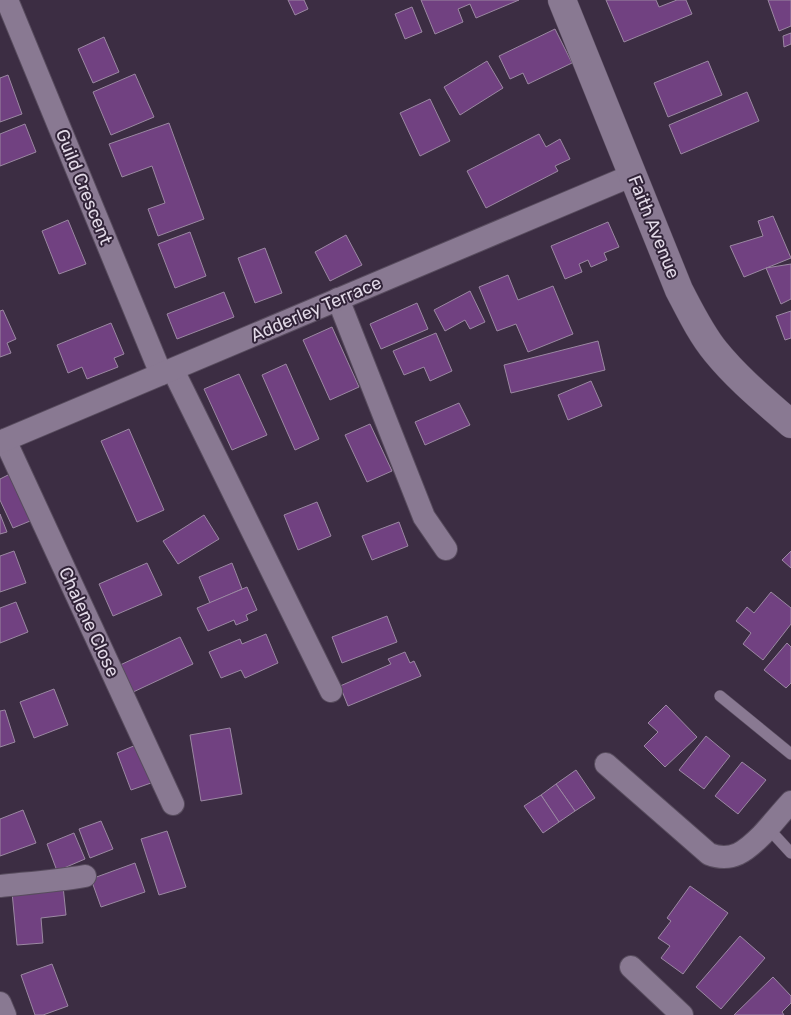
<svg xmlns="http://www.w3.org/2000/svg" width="791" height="1015" font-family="Rubik,sans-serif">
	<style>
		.building { fill: #714181; stroke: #9b88a2 }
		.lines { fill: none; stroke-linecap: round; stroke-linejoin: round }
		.lane-casing { stroke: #584c5e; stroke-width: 12 }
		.street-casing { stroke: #584c5e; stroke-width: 24 }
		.secondary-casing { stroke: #584c5e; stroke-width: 29 }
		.lane { stroke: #897992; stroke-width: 11 }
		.street { stroke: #897992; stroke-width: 22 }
		.secondary { stroke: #897992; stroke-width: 28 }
		.labels { text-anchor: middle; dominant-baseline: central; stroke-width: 4; stroke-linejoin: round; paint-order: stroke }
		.street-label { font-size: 18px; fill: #e3dae8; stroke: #312338 }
	</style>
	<rect width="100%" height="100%" fill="#3c2d43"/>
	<!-- building -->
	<g class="building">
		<path d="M288,0H304L308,9L295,15Z"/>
		<path d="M421,0H519L476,18L470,4L458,9L463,22L435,34Z"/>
		<path d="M606,0H656L659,7L677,0H686L692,14L624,42Z"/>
		<path d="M768,0H791V26L779,31Z"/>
		<path d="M412,7L422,32L405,39L395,14Z"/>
		<path d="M555,29L572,63L528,84L523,73L510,79L499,56Z"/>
		<path d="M791,33V44L784,47L783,36Z"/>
		<path d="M104,37L119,72L93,83L78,49Z"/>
		<path d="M487,61L503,88L460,115L444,87Z"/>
		<path d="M708,61L722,95L668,117L654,83Z"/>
		<path d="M135,74L154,117L111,135L93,92Z"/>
		<path d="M8,75L22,114L0,122V78Z"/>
		<path d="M747,92L759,121L681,154L669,125Z"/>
		<path d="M430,99L450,141L420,156L400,113Z"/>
		<path d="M169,123L204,219L158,236L148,209L165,203L152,166L122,177L109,144Z"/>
		<path d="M25,124L36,152L0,166V134Z"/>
		<path d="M539,134L546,147L560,139L570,159L555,166L558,171L486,208L467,171Z"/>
		<path d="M773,216L791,258L744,277L730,246L763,236L758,221Z"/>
		<path d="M68,220L86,264L59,274L42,231Z"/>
		<path d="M608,222L619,247L604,253L607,260L591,267L588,260L579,264L582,272L565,279L551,246Z"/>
		<path d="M190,232L206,276L175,288L158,244Z"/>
		<path d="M346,235L362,265L330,281L315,252Z"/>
		<path d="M265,248L282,293L255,303L238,258Z"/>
		<path d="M791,264V299L781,304L766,268Z"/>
		<path d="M508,275L518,300L553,286L573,334L528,352L516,324L497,331L479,287Z"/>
		<path d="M470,291L485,322L470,329L465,320L445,331L434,310Z"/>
		<path d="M224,292L234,317L177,339L167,314Z"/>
		<path d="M417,303L428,329L381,349L370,324Z"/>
		<path d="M3,310L16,339L7,343L11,353L0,357V311Z"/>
		<path d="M791,311V338L785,340L776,316Z"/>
		<path d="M111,323L124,354L114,358L118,367L87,379L82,367L68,373L57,345Z"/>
		<path d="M332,327L359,387L330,400L303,340Z"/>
		<path d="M436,333L452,371L430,381L424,367L404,375L393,351Z"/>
		<path d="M598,341L605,370L511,393L504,365Z"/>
		<path d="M286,364L319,439L295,450L262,375Z"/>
		<path d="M239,374L267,435L232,450L204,389Z"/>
		<path d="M591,381L602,406L568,420L558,395Z"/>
		<path d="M459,403L470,425L425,445L415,422Z"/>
		<path d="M370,424L392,471L367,482L345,435Z"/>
		<path d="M129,429L164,510L137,522L101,441Z"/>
		<path d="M14,472L35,519L13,528L0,500V479Z"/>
		<path d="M317,502L331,536L298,550L284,515Z"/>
		<path d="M0,514L7,532L0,534Z"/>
		<path d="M204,515L219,539L178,564L163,541Z"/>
		<path d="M399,522L408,546L372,560L362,536Z"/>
		<path d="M14,551L26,583L0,592V556Z"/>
		<path d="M791,551V568L782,560Z"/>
		<path d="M147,563L162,595L113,616L99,584Z"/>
		<path d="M232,563L242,589L210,603L199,577Z"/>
		<path d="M247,587L257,610L246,615L248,620L236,625L234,620L208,631L197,608Z"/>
		<path d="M771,592L791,608V624L763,660L743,644L751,633L736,621L747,607L754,613Z"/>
		<path d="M16,602L28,632L0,643V608Z"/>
		<path d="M387,616L397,642L342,663L332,637Z"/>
		<path d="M266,634L278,663L245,678L241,670L221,678L209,652L240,639L242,644Z"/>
		<path d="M180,637L193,664L131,693L118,666Z"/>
		<path d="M787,643L791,647V683L786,688L764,670Z"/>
		<path d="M405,652L410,663L414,661L421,676L348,706L340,686L391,664L388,659Z"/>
		<path d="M54,689L68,725L34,738L20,702Z"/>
		<path d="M666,705L697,737L665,767L644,746L658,732L648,723Z"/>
		<path d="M5,710L15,742L0,747V711Z"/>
		<path d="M230,728L242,794L201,801L190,735Z"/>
		<path d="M706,736L730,756L704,789L679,770Z"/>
		<path d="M136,745L151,783L131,790L117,753Z"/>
		<path d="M742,762L766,780L738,814L715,796Z"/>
		<path d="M576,770L595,798L575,811L556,784Z"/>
		<path d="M556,784L575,811L559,822L541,795Z"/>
		<path d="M541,795L559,822L543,833L524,806Z"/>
		<path d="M23,810L36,843L0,856V819Z"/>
		<path d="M101,821L113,849L90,858L79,829Z"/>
		<path d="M167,831L186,887L159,895L141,839Z"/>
		<path d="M74,833L85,859L57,871L47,844Z"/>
		<path d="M135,863L145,892L101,907L91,879Z"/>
		<path d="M63,886L66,915L41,918L43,943L17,945L12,892Z"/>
		<path d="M690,886L728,913L683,974L661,958L670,946L658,938L671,921L667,918Z"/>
		<path d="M740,936L765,958L721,1009L696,987Z"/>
		<path d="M52,964L68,1006L43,1015H35L21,975Z"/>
		<path d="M773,977L791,996V1003L782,1012L784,1015H734Z"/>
	</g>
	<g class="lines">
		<defs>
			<g id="lane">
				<path d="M720,696L791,754"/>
				<path d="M768,828L791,853"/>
			</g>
			<g id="street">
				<path d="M7,0L161,374"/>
				<path d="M338,299L424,517L446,549"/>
				<path d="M173,370L331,691"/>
				<path d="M5,440L173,804"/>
				<path d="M0,442L633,175"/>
				<path d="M606,764L709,854C732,863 746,851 762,835C772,824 781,813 791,802"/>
				<path d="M0,886C28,883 57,881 85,876"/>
				<path d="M631,967L682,1015"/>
				<path d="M0,1003L5,1015"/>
			</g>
			<path id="secondary" d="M562,0L679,290C690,311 701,334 716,352C738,379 765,401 791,424"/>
		</defs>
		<!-- lane casing -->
		<use href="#lane" class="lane-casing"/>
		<!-- street casing -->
		<use href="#street" class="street-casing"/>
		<!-- secondary casing -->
		<use href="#secondary" class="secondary-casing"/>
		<!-- lane -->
		<use href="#lane" class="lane"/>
		<!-- street -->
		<use href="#street" class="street"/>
		<!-- secondary -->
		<use href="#secondary" class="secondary"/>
	</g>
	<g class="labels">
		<!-- street labels -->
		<g class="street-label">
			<text transform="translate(84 187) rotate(68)">Guild Crescent</text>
			<text transform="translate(654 227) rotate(68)">Faith Avenue</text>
			<text transform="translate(316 309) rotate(-23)">Adderley Terrace</text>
			<text transform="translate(89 622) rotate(65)">Chalene Close</text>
		</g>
	</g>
</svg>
